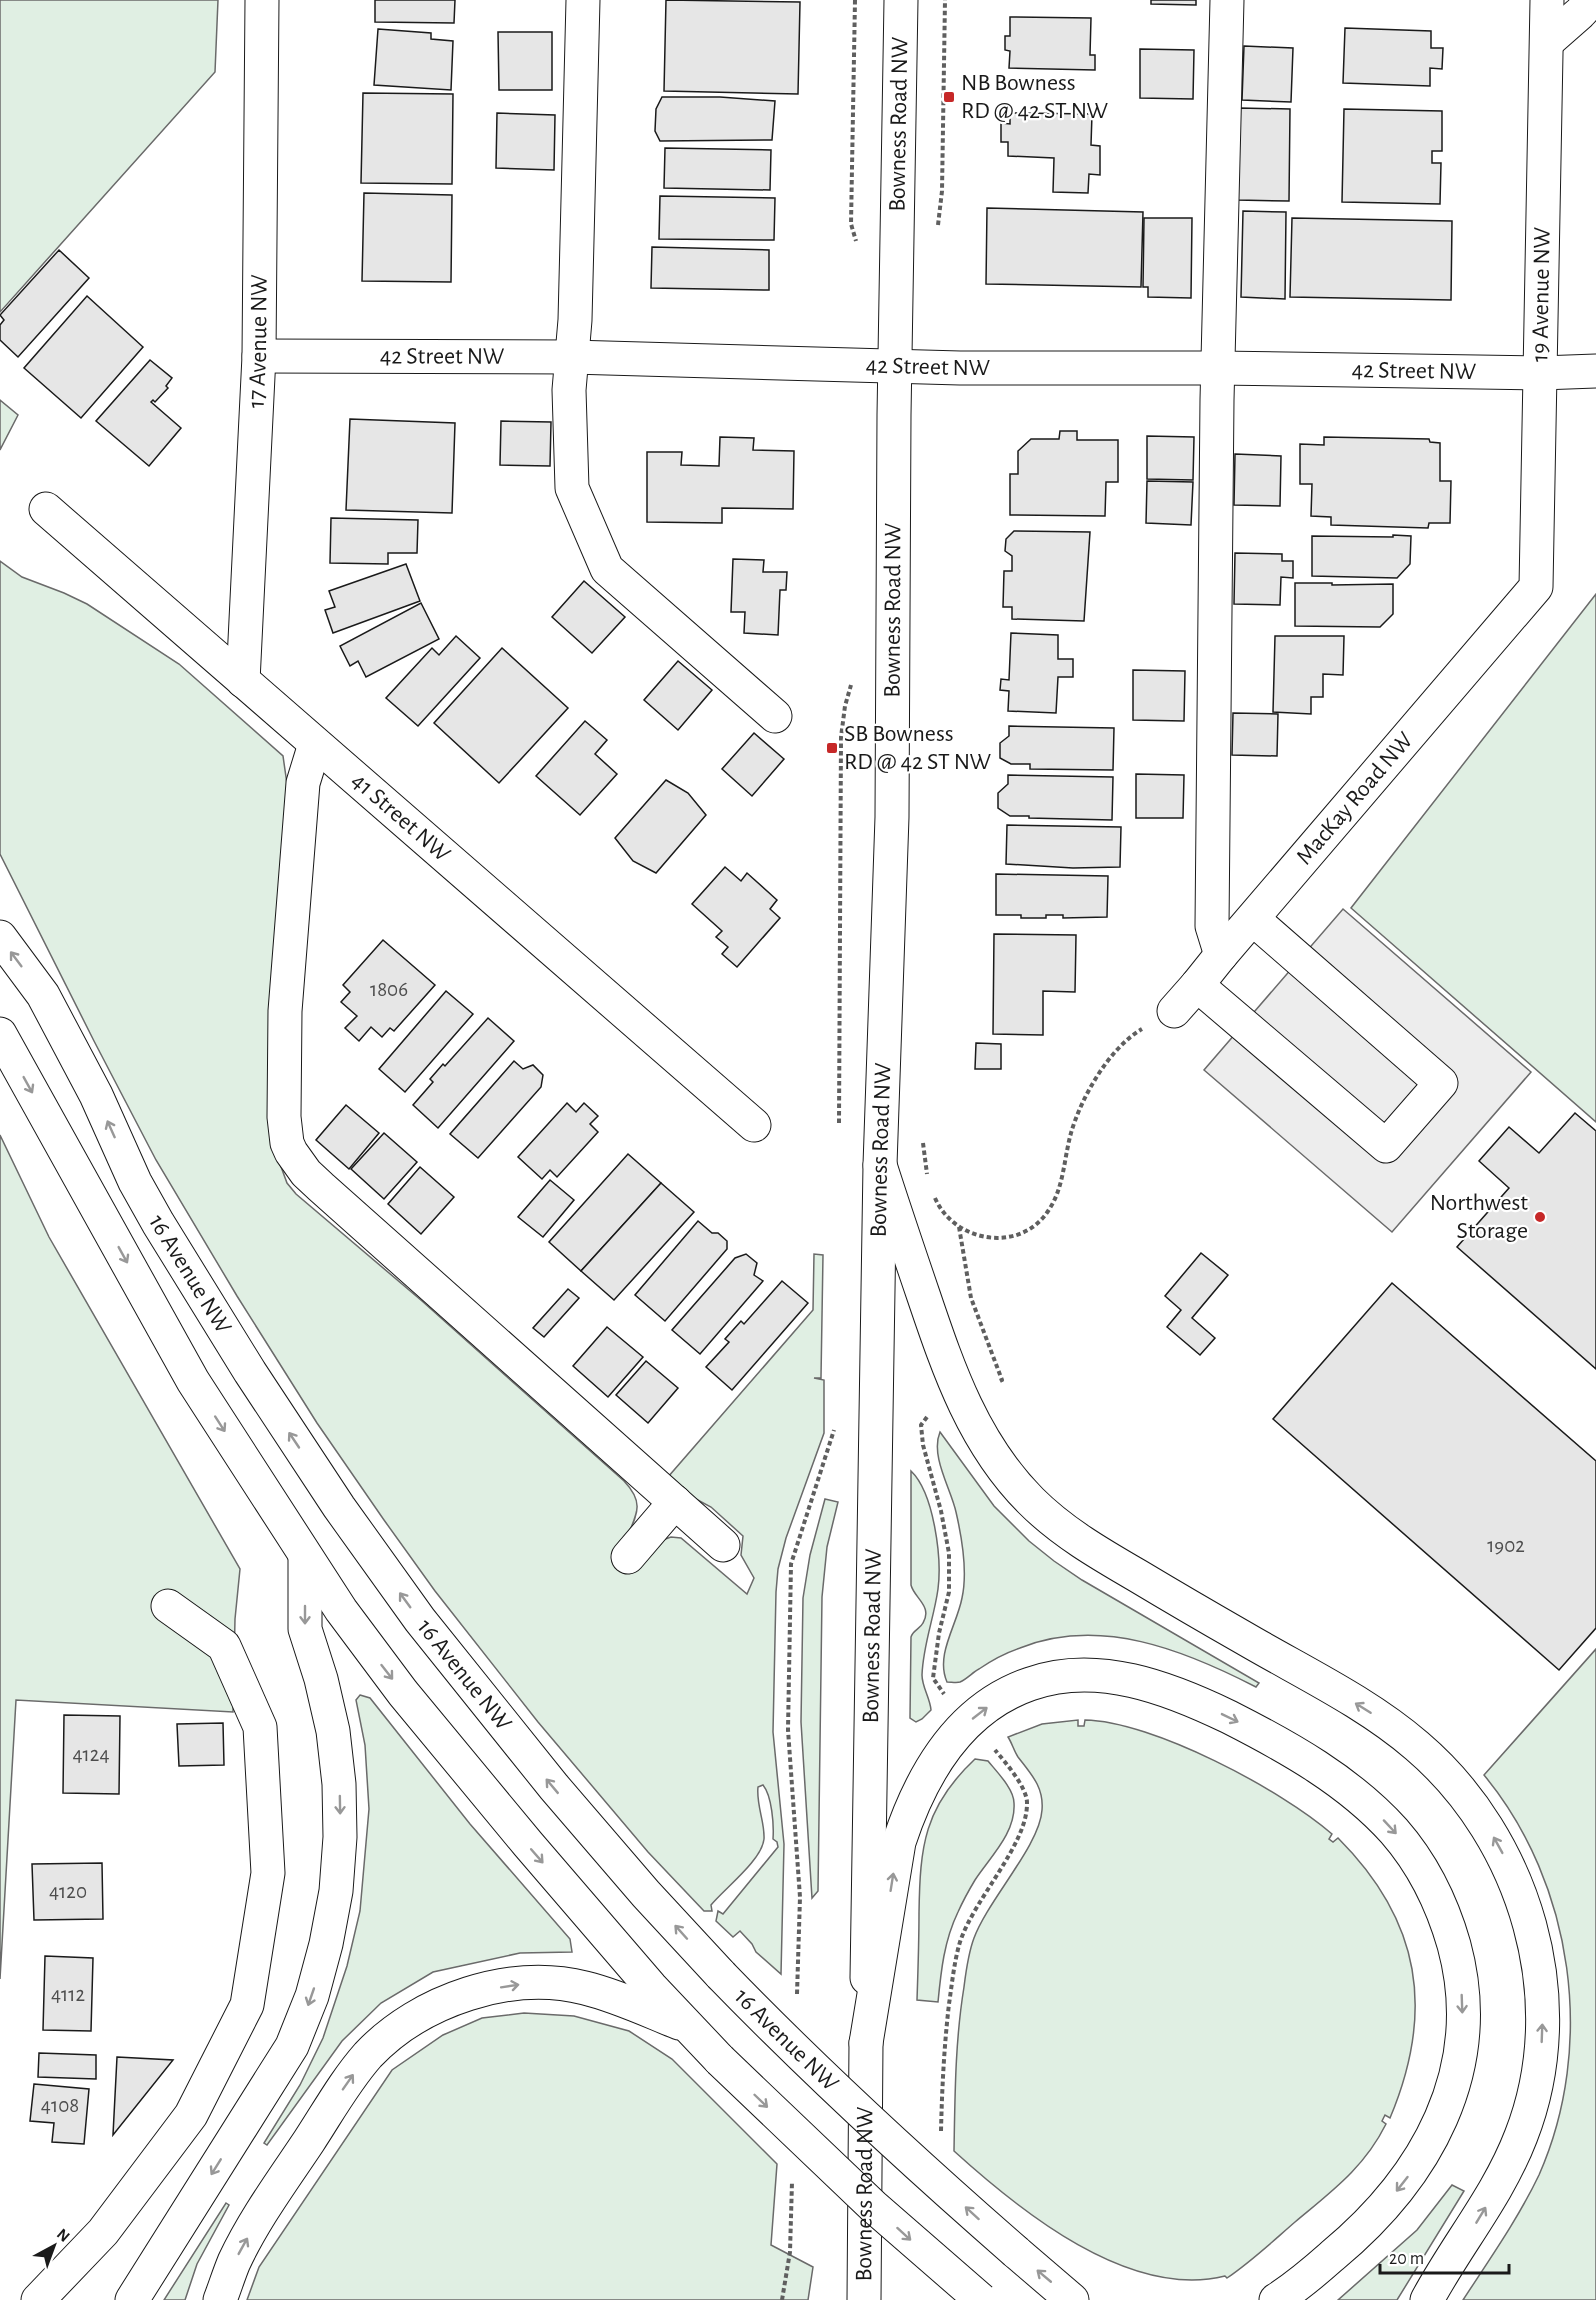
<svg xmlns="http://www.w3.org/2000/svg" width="1596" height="2300" font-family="'Alegreya Sans',sans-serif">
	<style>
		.green { fill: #e0efe3; stroke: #6a6a6a; stroke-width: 1.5 }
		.parking { fill: #ededed; stroke: #6a6a6a; stroke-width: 1.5 }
		.building { fill: #e6e6e6; stroke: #1a1a1a; stroke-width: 1.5 }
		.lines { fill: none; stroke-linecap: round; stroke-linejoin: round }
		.minor-casing { stroke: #1a1a1a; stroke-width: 35 }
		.major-casing { stroke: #1a1a1a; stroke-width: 35 }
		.highway-casing { stroke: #1a1a1a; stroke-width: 35 }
		.path { stroke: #5f5f5f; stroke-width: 4; stroke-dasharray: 4.5 3; stroke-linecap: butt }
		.minor { stroke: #fff; stroke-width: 33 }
		.major { stroke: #fff; stroke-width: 33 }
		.highway { stroke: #fff; stroke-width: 33 }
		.highway-bridge-casing { stroke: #1a1a1a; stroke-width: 35; stroke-linecap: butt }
		.highway-bridge { stroke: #fff; stroke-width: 33 }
		.oneway { stroke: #989898 }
		.poi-dot { fill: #c62828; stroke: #fff; stroke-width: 2 }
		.labels { text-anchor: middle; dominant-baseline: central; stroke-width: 4.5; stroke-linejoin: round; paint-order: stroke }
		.number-label { font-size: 21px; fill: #4d4d4d }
		.poi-label { font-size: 24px; fill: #1a1a1a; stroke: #fff; text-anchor: start }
		.street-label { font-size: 24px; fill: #1a1a1a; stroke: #fff }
	</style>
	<rect width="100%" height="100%" fill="#fff"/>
	<!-- green -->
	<g class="green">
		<path d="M0,0H218L215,72L0,312Z"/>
		<path d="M0,400L18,415L0,450Z"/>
		<path d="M0,561L22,577L64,593L87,604L179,664L283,756L288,791L273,1145L287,1183L296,1194L422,1301L624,1481C645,1503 637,1514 626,1539L660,1541L671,1537L681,1538L747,1594L754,1578L741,1555L743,1536L711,1507L694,1498L668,1477L813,1310L814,1254L823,1255L821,1378H814L824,1380V1433L786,1538L778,1569L776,1592L773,1732L784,1844L781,1974L756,1952L752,1944L740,1931L733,1937L716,1921L718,1911L723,1914L778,1847L777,1842L773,1839C774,1825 772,1796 763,1785L758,1787C756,1805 765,1822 764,1839C762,1860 725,1888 711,1905L712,1911H704L648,1852L538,1722L435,1591L384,1520L317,1423L237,1296L156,1160L94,1041L0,854Z"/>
		<path d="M1596,594V1122L1351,908Z"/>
		<path d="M0,1135L49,1237L240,1569L235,1619L233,1712L16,1700L0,1979Z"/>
		<path d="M940,1432L994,1506L1029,1541L1054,1561L1082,1580L1259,1683L1256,1687C1184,1650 1100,1616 1020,1648C1005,1653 992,1660 979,1669C973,1672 967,1679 960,1682C957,1683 951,1682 947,1682C935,1655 957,1625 962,1598C968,1571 962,1538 956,1512C951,1489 930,1456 940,1432Z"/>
		<path d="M911,1471C934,1493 942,1558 938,1589C934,1618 923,1645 922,1675C922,1687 930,1698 931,1710L922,1719L916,1722L910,1718L911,1637C913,1630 920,1629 923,1623C933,1606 914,1598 911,1585Z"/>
		<path d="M825,1499L838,1502L827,1547L822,1597L818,1891L812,1898L801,1722L803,1598L810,1555Z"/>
		<path d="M1596,1649V2300H1463C1489,2260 1518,2219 1539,2175C1596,2046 1574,1884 1484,1775Z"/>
		<path d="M360,1695L370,1698L470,1824L570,1939L572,1952L520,1953L433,1972L381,2003L342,2041L267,2145L264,2143L300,2085L323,2038L347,1966L360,1911L369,1809L365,1745L356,1700Z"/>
		<path d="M1078,1720V1726H1084L1085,1720C1152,1721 1282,1790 1332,1834L1329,1839L1333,1842L1338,1838C1421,1921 1435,2011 1390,2118L1385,2115L1382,2121L1386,2124C1364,2168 1332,2191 1295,2222C1273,2241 1252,2261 1227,2278L1225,2276C1129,2300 1019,2210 954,2151C955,2096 955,2042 964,1987C966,1971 968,1954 974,1938C988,1900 1040,1845 1042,1810C1044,1787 1031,1774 1018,1757C1014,1751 1012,1743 1008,1737L1042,1724Z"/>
		<path d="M975,1759L988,1761C997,1772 1014,1789 1014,1803C1016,1833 990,1857 975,1880C969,1890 963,1901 958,1912C944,1941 941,1971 938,2002L917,2000C918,1971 919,1942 919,1913C920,1846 924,1807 975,1759Z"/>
		<path d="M524,2013L574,2016L629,2031L672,2059L777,2164L771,2245L813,2267L808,2300H247L259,2267L392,2070L443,2035L482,2018Z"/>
		<path d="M1452,2185L1464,2191L1397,2300H1338L1417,2230Z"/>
		<path d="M226,2203L229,2205L197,2264L185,2300H164Z"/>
	</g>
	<!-- parking -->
	<path class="parking" d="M1343,909L1531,1072L1392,1232L1204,1070Z"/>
	<!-- building -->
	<g class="building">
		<path d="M375,0H455L454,23L375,22Z"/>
		<path d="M666,0L800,2L798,94L664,91Z"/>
		<path d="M1151,0H1196V5L1151,4Z"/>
		<path d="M1010,17L1091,18L1090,55H1095V70L1009,68L1010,51L1005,50V36H1010Z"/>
		<path d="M1345,28L1431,31V48H1443L1442,69L1430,68V86L1343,83Z"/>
		<path d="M378,29L431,33V39L453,41L451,90L374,85Z"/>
		<path d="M498,32H552V90H499Z"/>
		<path d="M1244,46L1293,48L1291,102L1242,100Z"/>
		<path d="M1140,49L1194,50L1193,99L1140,98Z"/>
		<path d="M363,93L453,94L452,184L361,183Z"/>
		<path d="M662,97H720L775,101L772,140L660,141L655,131L656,109Z"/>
		<path d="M1239,108L1290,109L1289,201L1237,200Z"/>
		<path d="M1344,109L1442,111V151H1432V163H1441L1440,204L1342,202Z"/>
		<path d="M497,113L555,115L554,170L496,168Z"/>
		<path d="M1010,113L1092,114L1091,145L1100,146V175L1089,174L1088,193L1053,192L1054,158L1008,156V142H1001V123L1010,124Z"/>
		<path d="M665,148L771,150L770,190L664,188Z"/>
		<path d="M364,193L452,195L451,282L362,281Z"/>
		<path d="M660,196L775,198L774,240L659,239Z"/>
		<path d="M987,208L1143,212L1141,287L986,284Z"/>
		<path d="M1243,211L1286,212L1285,299L1241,297Z"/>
		<path d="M1144,218H1192L1191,298L1148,297V287H1143Z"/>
		<path d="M1292,218L1452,221L1451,300L1290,297Z"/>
		<path d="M652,247L769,250V290L651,288Z"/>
		<path d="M59,250L89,278L18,357L0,340V325L4,320L0,315Z"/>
		<path d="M87,296L143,347L81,418L24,368Z"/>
		<path d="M150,360L172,378L166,386L168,388L155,402L153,400L151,402L181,428L149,466L96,421Z"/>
		<path d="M350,419L455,423L452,513L346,510Z"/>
		<path d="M501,421L551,422L550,466L500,465Z"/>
		<path d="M1060,431H1077V440H1118V482H1106L1105,516L1010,515V474H1018V451L1031,439H1059Z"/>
		<path d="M1147,436L1194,437L1193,480L1147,479Z"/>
		<path d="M720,437L754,438L753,450L794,451L793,509L722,508V523L647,522V452H682L681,465L719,466Z"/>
		<path d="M1324,437L1429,439L1430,442L1440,443V481H1451L1450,523H1429L1428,528L1331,525V517L1311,516L1312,484H1300V444L1324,445Z"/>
		<path d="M1235,454L1281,456L1280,506L1234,505Z"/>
		<path d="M1147,481L1193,482L1191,525L1146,523Z"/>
		<path d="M331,518L418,520L417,553H388V564L330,563Z"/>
		<path d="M1014,531L1090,532L1084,621L1012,619V607H1003L1004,571H1012V556L1005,551L1006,539Z"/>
		<path d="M1393,535L1411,536L1410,564L1397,578L1312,576V536L1393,537Z"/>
		<path d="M1235,553L1282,554V561H1293V578L1281,577L1280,605L1234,604Z"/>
		<path d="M733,559L764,560L763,572H787L786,590H780L778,635L744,633L745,612H731Z"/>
		<path d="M406,564L420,601L333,633L325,610L335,607L329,591Z"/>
		<path d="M584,581L625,617L592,653L552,617Z"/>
		<path d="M1295,583H1332V585L1393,584V614L1380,627L1295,626Z"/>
		<path d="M421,603L439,639L366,677L358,661L350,666L340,646Z"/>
		<path d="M1011,633L1058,635V659H1073V677H1058L1056,713L1008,711L1009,691L1000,690L1001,679L1009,680Z"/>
		<path d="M456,636L480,658L418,726L386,698L432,648L439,655Z"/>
		<path d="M1275,636H1344L1343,675L1323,674V697H1311V714L1273,712Z"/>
		<path d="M502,648L568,708L499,783L434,723Z"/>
		<path d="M678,661L712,690L678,730L644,700Z"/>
		<path d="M1133,670L1185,671L1184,721L1133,720Z"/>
		<path d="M1233,713L1278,714L1277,756L1232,755Z"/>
		<path d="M585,721L607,740L595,754L617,774L580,815L536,776Z"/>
		<path d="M1009,726L1114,728L1113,770L1030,769V764H1011L1000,758V743L1009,736Z"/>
		<path d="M754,733L784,759L752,796L722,769Z"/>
		<path d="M1136,774L1184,775L1183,818H1136Z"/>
		<path d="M1008,775L1113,777L1112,820L1029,818V816H1010L998,808V793L1008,784Z"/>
		<path d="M666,780L688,793L706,815L656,873L633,861L615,838Z"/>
		<path d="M1007,825L1121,827L1120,867L1073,868L1006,864Z"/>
		<path d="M725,867L741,881L747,873L777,900L770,909L780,918L737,967L722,954L728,947L716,937L722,931L692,904Z"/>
		<path d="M996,874L1108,876L1107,917L1063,918V915H1046V918H1021V915H996Z"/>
		<path d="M994,934L1076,935L1075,992L1043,991V1035L993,1034Z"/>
		<path d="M383,940L435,985L394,1031L390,1028L382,1037L371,1027L359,1041L345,1028L357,1016L341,1002L350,992L343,985Z"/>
		<path d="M446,991L473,1014L405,1092L379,1069Z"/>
		<path d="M488,1018L514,1041L438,1128L413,1105L433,1082L430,1079L443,1064L445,1066Z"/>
		<path d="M976,1043L1001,1044V1069H975Z"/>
		<path d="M514,1061L523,1069L533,1065L543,1075L541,1087L478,1158L450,1134Z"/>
		<path d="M567,1103L576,1112L584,1103L598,1116L590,1124L598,1132L557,1177L550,1170L542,1179L518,1157Z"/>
		<path d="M346,1105L379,1133L349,1169L316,1140Z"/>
		<path d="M1575,1113L1596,1131V1369L1457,1247L1509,1188L1479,1161L1509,1127L1539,1153Z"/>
		<path d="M384,1133L417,1162L384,1199L351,1169Z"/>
		<path d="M628,1154L661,1183L581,1271L549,1242Z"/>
		<path d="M420,1167L454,1197L421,1234L388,1204Z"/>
		<path d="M550,1180L574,1200L543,1237L518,1217Z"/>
		<path d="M661,1183L694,1212L614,1300L581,1271Z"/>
		<path d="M698,1221L712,1233H718L727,1241V1249L665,1321L635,1295Z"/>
		<path d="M1201,1253L1228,1275L1192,1318L1215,1338L1200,1355L1167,1327L1181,1310L1165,1296Z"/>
		<path d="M746,1254L757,1263L754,1275L763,1281L700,1354L672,1330L735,1258Z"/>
		<path d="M782,1281L808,1303L732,1390L706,1367L729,1342L725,1339L741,1321L744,1324Z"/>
		<path d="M1392,1283L1596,1461V1628L1559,1670L1273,1419Z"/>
		<path d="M568,1289L579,1298L544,1337L533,1328Z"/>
		<path d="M607,1327L643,1357L608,1397L573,1366Z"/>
		<path d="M646,1361L678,1388L648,1423L616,1395Z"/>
		<path d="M64,1715L120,1716L119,1794L63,1793Z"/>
		<path d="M223,1723L224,1765L179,1766L177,1724Z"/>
		<path d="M102,1863L103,1919L34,1920L32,1864Z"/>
		<path d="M45,1956L93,1958L91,2031L43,2030Z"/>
		<path d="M39,2053L96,2055V2079L38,2077Z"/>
		<path d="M117,2057L173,2060L113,2135Z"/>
		<path d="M34,2084L89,2089L84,2144L52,2142L54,2123L30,2121Z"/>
	</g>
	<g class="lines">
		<defs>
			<g id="minor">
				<path d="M583,0L575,320L569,390L572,488L607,569L775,716"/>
				<path d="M1547,42L1580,13L1592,0"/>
				<path id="s1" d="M259,356L572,357L960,368H1217L1541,373L1596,371"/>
				<path id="s2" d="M46,509L754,1125"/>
				<path id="s3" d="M243,681L259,356L262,0"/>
				<path d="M315,744L303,783L285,1011L284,1117L287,1143L291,1152L306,1173L321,1187L723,1545"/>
				<path d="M1221,955L1212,926L1217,400L1227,0"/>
				<path d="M1197,985L1386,1146L1441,1083L1253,919"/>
				<path id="s4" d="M1174,1011L1197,985L1221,955L1536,587L1547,0"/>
				<path d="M628,1557L675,1502"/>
				<path id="s5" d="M867,1978L880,1165L892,817L894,415L901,0"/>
				<path d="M38,2300L103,2232L191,2115L247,2005L268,1873L260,1727L224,1646L168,1606"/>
			</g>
			<g id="major">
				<path id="s6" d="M864,2300L866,2043"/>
			</g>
			<g id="highway">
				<path id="s7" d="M0,937L43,995L96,1095L135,1182L158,1223L250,1372L339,1507L420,1620L554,1787L646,1894L721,1975"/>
				<path d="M0,1034L193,1381L341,1610L403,1693L528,1844L651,1987L720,2060"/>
				<path d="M880,1165C894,1209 909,1253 924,1297C949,1371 974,1444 1031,1501C1062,1532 1100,1554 1138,1576C1173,1597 1209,1618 1244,1638C1302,1672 1366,1702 1417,1746C1526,1839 1574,2001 1521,2136C1498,2196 1457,2244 1427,2300"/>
				<path d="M866,2043L899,1842C921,1775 960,1708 1030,1684C1097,1660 1169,1688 1229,1717C1288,1747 1349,1781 1394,1831C1422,1863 1442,1903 1454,1945C1488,2070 1426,2178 1332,2256C1314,2272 1296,2287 1276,2300"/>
				<path d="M1016,2252L1072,2300"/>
				<path d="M132,2300L292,2046L312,1996L326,1944L336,1891L340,1837L339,1784L333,1731L321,1679L305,1629V1556"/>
				<path d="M220,2300C225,2287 229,2274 234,2262C254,2219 283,2180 309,2141C328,2112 345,2081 368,2055C420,2000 511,1969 585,1988C618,1996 649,2011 679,2023"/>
			</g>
		</defs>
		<!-- minor casing -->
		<use href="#minor" class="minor-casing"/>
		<!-- major casing -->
		<use href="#major" class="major-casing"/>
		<!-- highway casing -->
		<use href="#highway" class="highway-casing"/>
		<!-- path -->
		<g class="path">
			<path d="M855,0L851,224L856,241"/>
			<path d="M938,225L942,191L945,0"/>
			<path d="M839,1123L841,737L845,706L851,685"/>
			<path d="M923,1143L927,1174"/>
			<path d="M935,1198C955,1244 1023,1254 1050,1208C1064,1186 1064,1158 1071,1133C1081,1098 1109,1048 1142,1029"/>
			<path d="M959,1227L971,1298L1002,1380L998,1382"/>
			<path d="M927,1417L921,1425L923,1445L941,1511L949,1553V1592L939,1633L933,1678L944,1694"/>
			<path d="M797,1994L800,1897L788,1730L791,1564L834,1430"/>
			<path d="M941,2131C942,2089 944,2047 949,2004C952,1984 954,1962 960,1942C974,1899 1027,1845 1027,1804C1028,1788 1005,1762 995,1750"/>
			<path d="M782,2300L790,2252L792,2182"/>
		</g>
		<!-- minor -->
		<use href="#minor" class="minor"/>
		<!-- major -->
		<use href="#major" class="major"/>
		<!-- highway -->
		<use href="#highway" class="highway"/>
		<defs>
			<g id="highway-bridge">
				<path id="s8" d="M721,1975C815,2072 914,2163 1016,2252"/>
				<path d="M720,2060L873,2206L981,2300"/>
			</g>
		</defs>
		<!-- highway-bridge casing -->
		<use href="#highway-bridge" class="highway-bridge-casing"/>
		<!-- highway-bridge -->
		<use href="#highway-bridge" class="highway-bridge"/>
	</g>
	<!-- one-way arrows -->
	<defs><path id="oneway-shaft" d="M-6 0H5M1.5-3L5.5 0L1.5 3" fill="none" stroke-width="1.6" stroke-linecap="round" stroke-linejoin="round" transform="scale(1.5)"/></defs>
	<g class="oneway">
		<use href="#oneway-shaft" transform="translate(16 959) rotate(-127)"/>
		<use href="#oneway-shaft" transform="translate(28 1085) rotate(61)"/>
		<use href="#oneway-shaft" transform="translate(111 1129) rotate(-114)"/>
		<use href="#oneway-shaft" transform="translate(123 1255) rotate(61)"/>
		<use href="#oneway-shaft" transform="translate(220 1424) rotate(57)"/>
		<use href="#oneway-shaft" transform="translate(294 1440) rotate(-124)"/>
		<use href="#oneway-shaft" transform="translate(405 1600) rotate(-126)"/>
		<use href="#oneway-shaft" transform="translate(305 1615) rotate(90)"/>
		<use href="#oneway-shaft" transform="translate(387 1672) rotate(52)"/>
		<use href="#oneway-shaft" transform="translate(1363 1708) rotate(-148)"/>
		<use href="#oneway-shaft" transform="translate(980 1713) rotate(-38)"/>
		<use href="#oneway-shaft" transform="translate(1230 1718) rotate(26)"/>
		<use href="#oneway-shaft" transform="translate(552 1786) rotate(-130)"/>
		<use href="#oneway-shaft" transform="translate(340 1805) rotate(89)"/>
		<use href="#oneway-shaft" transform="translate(1390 1827) rotate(47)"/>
		<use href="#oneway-shaft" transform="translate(1498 1845) rotate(-119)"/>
		<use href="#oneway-shaft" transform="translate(537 1856) rotate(49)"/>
		<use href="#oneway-shaft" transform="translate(892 1882) rotate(-81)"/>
		<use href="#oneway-shaft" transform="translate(681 1932) rotate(-132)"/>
		<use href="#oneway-shaft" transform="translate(510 1986) rotate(-9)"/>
		<use href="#oneway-shaft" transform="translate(311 1997) rotate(109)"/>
		<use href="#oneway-shaft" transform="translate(1462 2004) rotate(88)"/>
		<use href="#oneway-shaft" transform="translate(1542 2033) rotate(-88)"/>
		<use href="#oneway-shaft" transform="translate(348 2082) rotate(-55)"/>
		<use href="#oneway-shaft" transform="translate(761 2101) rotate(44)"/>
		<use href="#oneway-shaft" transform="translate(216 2167) rotate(122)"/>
		<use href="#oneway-shaft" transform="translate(1402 2184) rotate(128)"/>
		<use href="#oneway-shaft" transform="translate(972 2213) rotate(-138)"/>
		<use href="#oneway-shaft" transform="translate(1481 2215) rotate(-59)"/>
		<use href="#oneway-shaft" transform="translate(904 2234) rotate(42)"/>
		<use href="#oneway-shaft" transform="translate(243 2246) rotate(-61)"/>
		<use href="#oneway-shaft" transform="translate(1044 2276) rotate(-140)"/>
	</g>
	<!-- markers -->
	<g class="poi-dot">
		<rect x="943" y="91" width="12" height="12" rx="3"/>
		<rect x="826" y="742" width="12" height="12" rx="3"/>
		<circle cx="1540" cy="1217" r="6"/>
	</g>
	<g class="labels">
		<!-- number labels -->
		<g class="number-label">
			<text x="389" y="989">1806</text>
			<text x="1506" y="1545">1902</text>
			<text x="91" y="1754">4124</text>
			<text x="68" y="1891">4120</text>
			<text x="68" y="1994">4112</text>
			<text x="60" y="2105">4108</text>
		</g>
		<!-- poi labels -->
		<g class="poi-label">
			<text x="961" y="83">NB Bowness<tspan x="961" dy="28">RD @ 42 ST NW</tspan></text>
			<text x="844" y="734">SB Bowness<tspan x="844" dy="28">RD @ 42 ST NW</tspan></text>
			<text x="1528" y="1203" text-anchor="end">Northwest<tspan x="1528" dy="28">Storage</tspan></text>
		</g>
		<!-- street labels -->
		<g class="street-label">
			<text stroke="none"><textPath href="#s5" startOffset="1854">Bowness Road NW</textPath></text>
			<text stroke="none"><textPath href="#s4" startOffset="850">19 Avenue NW</textPath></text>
			<text stroke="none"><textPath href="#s3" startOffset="340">17 Avenue NW</textPath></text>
			<text stroke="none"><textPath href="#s1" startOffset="183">42 Street NW</textPath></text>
			<text stroke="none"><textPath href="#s1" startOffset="669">42 Street NW</textPath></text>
			<text stroke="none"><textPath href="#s1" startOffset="1155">42 Street NW</textPath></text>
			<text stroke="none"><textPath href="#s5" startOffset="1368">Bowness Road NW</textPath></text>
			<text stroke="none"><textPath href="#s4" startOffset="279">MacKay Road NW</textPath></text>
			<text stroke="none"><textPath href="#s2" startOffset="470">41 Street NW</textPath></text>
			<text stroke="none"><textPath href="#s5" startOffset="828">Bowness Road NW</textPath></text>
			<text stroke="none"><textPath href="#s7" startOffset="388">16 Avenue NW</textPath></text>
			<text stroke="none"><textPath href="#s5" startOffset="342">Bowness Road NW</textPath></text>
			<text stroke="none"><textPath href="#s7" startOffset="874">16 Avenue NW</textPath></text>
			<text stroke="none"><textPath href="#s8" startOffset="92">16 Avenue NW</textPath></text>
			<text stroke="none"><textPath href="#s6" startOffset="106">Bowness Road NW</textPath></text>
		</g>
	</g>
	<!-- north arrow -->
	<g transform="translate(54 2246) rotate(41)" stroke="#ffffff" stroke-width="4.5" paint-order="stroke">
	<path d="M0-4.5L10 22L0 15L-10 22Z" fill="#1a1a1a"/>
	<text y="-9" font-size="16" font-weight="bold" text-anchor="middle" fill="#1a1a1a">N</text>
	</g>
	<!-- scale -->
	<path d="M1380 2264v9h129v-9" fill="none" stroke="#1a1a1a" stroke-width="3"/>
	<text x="1389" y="2264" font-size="18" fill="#1a1a1a" stroke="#ffffff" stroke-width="4.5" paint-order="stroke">20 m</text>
</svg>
